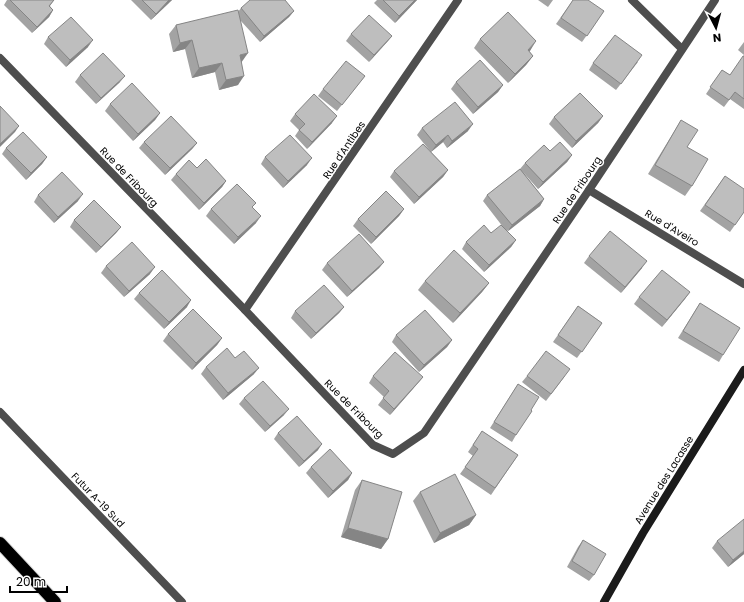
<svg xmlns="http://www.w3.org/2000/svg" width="744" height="602" font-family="Poppins,sans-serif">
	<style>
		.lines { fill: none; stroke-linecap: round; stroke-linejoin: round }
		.highway-casing { stroke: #dbdbdb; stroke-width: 14 }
		.lane { stroke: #4e4e4e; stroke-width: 8 }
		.street { stroke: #4e4e4e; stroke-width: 8 }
		.secondary { stroke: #1b1b1b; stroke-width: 8 }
		.highway { stroke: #000; stroke-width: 12 }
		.wall { fill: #a3a3a3 }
		.shaded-wall { fill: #858585 }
		.building { fill: #bebebe; stroke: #858585 }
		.labels { text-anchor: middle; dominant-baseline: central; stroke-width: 3; stroke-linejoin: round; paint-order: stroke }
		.street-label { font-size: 10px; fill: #000; stroke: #fff }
	</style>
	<rect width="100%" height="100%" fill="#fff"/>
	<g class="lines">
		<defs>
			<path id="highway" d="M0,543L55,602"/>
		</defs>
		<!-- highway casing -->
		<use href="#highway" class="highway-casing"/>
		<!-- lane -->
		<path class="lane" d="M0,412L182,602"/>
		<!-- street -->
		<g class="street">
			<path d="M632,0L682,49"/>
			<path d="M0,58L245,310L373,445L393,454L424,433L589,190L715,0"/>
			<path d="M589,190L744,284"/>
			<path d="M245,310L458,0"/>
		</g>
		<!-- secondary -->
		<path class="secondary" d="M604,602L643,533L744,370"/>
		<!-- highway -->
		<use href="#highway" class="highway"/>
	</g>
	<!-- wall -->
	<g class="wall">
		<path d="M7,0H54L50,6L53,10L49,17L32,33L4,5Z"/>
		<path d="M131,0H172L151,20Z"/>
		<path d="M377,0H417L395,23L374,3Z"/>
		<path d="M538,0H553L548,7Z"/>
		<path d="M573,0L604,11L582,42L556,24Z"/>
		<path d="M241,8L294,11L289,17L260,42L240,20L241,62L238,85L219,90L215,72L192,78L185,49L173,52L169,34L176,25L238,12Z"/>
		<path d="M351,34L392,36L387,42L369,62L346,41Z"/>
		<path d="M48,37L88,47L66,67L44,44Z"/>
		<path d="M480,39L529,51L533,56L526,65L508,83L474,48Z"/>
		<path d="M744,42V55L738,50Z"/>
		<path d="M744,56V109L730,99L724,107L706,94L722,70L730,75Z"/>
		<path d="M638,62L616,90L589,70L593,63Z"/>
		<path d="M80,75L120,82L96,104L75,82Z"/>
		<path d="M365,76L337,111L318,96L323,89Z"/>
		<path d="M456,82L503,85L498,92L473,114L451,89Z"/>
		<path d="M110,104L160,113L155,120L133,141L105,111Z"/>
		<path d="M295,114L332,123L307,149L295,136L299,130L290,121Z"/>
		<path d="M603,116L598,123L572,148L549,124L554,117Z"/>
		<path d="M681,120L687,147L692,186L685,196L648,174L675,130Z"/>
		<path d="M422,128L468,131L447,148L443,142L431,152L448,170L443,177L414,204L390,177L394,171L430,151L417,135Z"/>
		<path d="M144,142L197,143L192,149L165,175L139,148Z"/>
		<path d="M6,148L47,157L42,164L26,180L2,154Z"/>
		<path d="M550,151L572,155L567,162L538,189L522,171L544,199L540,206L507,231L516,240L511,247L484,272L462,249L466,242L491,233L503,227L483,201L487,195L520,169L525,163Z"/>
		<path d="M265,157L307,165L283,188L261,164Z"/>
		<path d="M197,168L226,181L222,187L199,210L171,180L176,174Z"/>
		<path d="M725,176L744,212L730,232L700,211Z"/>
		<path d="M38,195L78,201L54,223L34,202Z"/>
		<path d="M211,209L256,223L234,244L206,216Z"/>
		<path d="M404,209L399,216L371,244L353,226L358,219Z"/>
		<path d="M74,220L121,227L116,233L96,253L70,227Z"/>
		<path d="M589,256L642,268L621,293L584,263Z"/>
		<path d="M384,262L379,268L347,297L322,270L327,263Z"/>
		<path d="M106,266L150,274L124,297L101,273Z"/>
		<path d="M425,281L489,283L482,292L453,323L418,290Z"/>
		<path d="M690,292L662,327L634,304L639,297Z"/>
		<path d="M139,293L187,307L164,329L134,299Z"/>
		<path d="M700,303L723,355L719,362L678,338Z"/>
		<path d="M578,306L602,323L577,358L553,342Z"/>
		<path d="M344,307L339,313L311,339L291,318L295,311Z"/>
		<path d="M168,334L222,338L217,345L192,370L163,341Z"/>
		<path d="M396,335L452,340L447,347L419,372L392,342Z"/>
		<path d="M206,367L254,374L223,400L201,374Z"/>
		<path d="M373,376L423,377L418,383L390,415L378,405L384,397L369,383Z"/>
		<path d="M527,376H565L546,401L522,382Z"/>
		<path d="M518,384L531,410L516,435L512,442L490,428Z"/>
		<path d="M244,398L284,415L265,432L239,404Z"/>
		<path d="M482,431L518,455L491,495L460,474L473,456L468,452Z"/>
		<path d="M278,433L318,450L299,467L274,439Z"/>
		<path d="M311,467L352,473L348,480L328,498L306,473Z"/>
		<path d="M362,480L388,539L381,549L341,537L355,490Z"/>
		<path d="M420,492L476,515L469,525L434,543L413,501Z"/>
		<path d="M583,540L594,575L589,581L567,567L578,547Z"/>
		<path d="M717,541L744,554L728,567L712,548Z"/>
	</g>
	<!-- shaded-wall -->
	<g class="shaded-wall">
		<path d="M169,0H172L151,20L156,14Z"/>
		<path d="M415,0H417L395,23L399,16Z"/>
		<path d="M53,10L49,17L32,33L37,27Z"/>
		<path d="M294,11L289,17L260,42L264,36Z"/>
		<path d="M392,36L387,42L369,62L374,55Z"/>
		<path d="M93,40L88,47L66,67L70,60Z"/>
		<path d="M192,40L185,49L173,52L180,43Z"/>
		<path d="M536,41L530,51L521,59L528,50Z"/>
		<path d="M248,53L241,63L240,55Z"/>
		<path d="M533,56L526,65L508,83L515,74Z"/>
		<path d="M222,63L215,72L192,78L199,68Z"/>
		<path d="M125,76L120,82L96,104L101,98Z"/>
		<path d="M244,76L238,85L219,90L226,80Z"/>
		<path d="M503,85L498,92L473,114L478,107Z"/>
		<path d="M160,113L155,120L133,141L138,134Z"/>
		<path d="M337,116L332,123L307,149L312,142Z"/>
		<path d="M603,116L598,123L572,148L576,141Z"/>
		<path d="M473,124L468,131L447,148L452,141Z"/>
		<path d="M19,126L15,132L0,147V144Z"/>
		<path d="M448,135L443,142L431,152L436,145Z"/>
		<path d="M197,143L192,149L165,175L170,168Z"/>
		<path d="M572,155L567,162L538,189L543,182Z"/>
		<path d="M47,157L42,164L26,180L31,173Z"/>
		<path d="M312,158L307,165L283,188L288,181Z"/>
		<path d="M448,170L443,177L414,204L419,197Z"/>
		<path d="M226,181L222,187L199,210L204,203Z"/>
		<path d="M83,194L78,201L54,223L58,217Z"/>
		<path d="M544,199L540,206L507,232L512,225Z"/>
		<path d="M404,209L399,216L371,244L376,237Z"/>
		<path d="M261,216L256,223L234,244L238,237Z"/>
		<path d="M121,227L116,233L96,253L101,247Z"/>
		<path d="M516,240L511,247L484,272L489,265Z"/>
		<path d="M647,261L642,268L621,293L625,287Z"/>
		<path d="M384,262L379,268L347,297L352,291Z"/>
		<path d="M155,267L150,274L124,297L129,291Z"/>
		<path d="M489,283L482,292L453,323L460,313Z"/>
		<path d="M690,292L685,299L662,327L667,320Z"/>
		<path d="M191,300L187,307L164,329L169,322Z"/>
		<path d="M344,307L339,313L311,339L316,333Z"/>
		<path d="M222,338L217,345L192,370L196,363Z"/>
		<path d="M452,340L447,347L419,372L424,365Z"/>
		<path d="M259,368L254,374L223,400L228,393Z"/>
		<path d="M423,377L418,383L390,415L394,409Z"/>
		<path d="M289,409L284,415L265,432L270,426Z"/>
		<path d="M322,444L318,450L299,467L304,461Z"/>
		<path d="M352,473L348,480L328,498L333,491Z"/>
		<path d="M476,515L469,525L434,543L440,533Z"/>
		<path d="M348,528L388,539L381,549L341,537Z"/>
		<path d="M744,551V554L728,567L733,560Z"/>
	</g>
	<!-- building -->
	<g class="building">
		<path d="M10,0H54L49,6L53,10L37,27Z"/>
		<path d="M142,0H169L156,14Z"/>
		<path d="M250,0H285L294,11L264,36L241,8Z"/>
		<path d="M383,0H415L399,16Z"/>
		<path d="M573,0H588L604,11L587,36L561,18Z"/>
		<path d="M238,10L248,53L240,55L244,76L226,80L222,63L199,68L192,40L180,43L176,25Z"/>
		<path d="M508,12L536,41L528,50L533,56L515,74L480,39Z"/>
		<path d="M369,15L392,36L374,55L351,34Z"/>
		<path d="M71,17L93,40L70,60L48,37Z"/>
		<path d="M615,35L642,55L621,84L593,63Z"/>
		<path d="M103,53L125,76L101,98L80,75Z"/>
		<path d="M743,56H744V99L735,92L729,100L710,87L722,70L730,75Z"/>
		<path d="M480,60L503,85L478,107L456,82Z"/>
		<path d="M346,61L365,76L342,105L323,89Z"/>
		<path d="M132,83L160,113L138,134L110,104Z"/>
		<path d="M580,93L603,116L576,141L554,117Z"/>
		<path d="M314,94L337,116L312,142L299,130L305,124L295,114Z"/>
		<path d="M455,102L473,124L452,141L448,135L436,145L422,128Z"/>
		<path d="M0,106L19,126L0,144Z"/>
		<path d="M171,116L197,143L170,168L144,142Z"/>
		<path d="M681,120L698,130L687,147L708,159L692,186L655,165Z"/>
		<path d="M23,132L47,157L31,173L6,148Z"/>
		<path d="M290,135L312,158L288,181L265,157Z"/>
		<path d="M560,142L572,155L543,182L525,163L544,145L550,151Z"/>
		<path d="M423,144L448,170L419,197L394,171Z"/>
		<path d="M206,159L226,181L204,203L176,174L189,160L197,168Z"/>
		<path d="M520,169L544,199L512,225L487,195Z"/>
		<path d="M62,172L83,194L58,217L38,195Z"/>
		<path d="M725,176L744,189V212L735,225L705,205Z"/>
		<path d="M237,184L256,203L252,207L261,216L238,237L211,209Z"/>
		<path d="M386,191L404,209L376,237L358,219Z"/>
		<path d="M94,200L121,227L101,247L74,220Z"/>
		<path d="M484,225L491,233L501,225L516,240L489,265L466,242Z"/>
		<path d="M610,231L647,261L625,287L589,256Z"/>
		<path d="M359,234L384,262L352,291L327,263Z"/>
		<path d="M132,242L155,267L129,291L106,266Z"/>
		<path d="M454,250L489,283L460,313L425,281Z"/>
		<path d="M162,270L191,300L169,322L139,293Z"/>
		<path d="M662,270L690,292L667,320L639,297Z"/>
		<path d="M324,285L344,307L316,333L295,311Z"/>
		<path d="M700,303L740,328L723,355L683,331Z"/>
		<path d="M578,306L602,323L582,352L558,335Z"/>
		<path d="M193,309L222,338L196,363L168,334Z"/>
		<path d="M425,310L452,340L424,365L396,335Z"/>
		<path d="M227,348L235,358L244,351L259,368L228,393L206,367Z"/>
		<path d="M546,351L570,369L551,394L527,376Z"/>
		<path d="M395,352L423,377L394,409L383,398L389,391L373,376Z"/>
		<path d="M263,381L289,409L270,426L244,398Z"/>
		<path d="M518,384L539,397L531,410L532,411L516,435L494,422Z"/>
		<path d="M297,416L322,444L304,461L278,433Z"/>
		<path d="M482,431L518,455L495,488L465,467L478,449L473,445Z"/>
		<path d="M330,449L352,473L333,491L311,467Z"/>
		<path d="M455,474L476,515L440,533L420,492Z"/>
		<path d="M362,480L402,492L388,539L348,528Z"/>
		<path d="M744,519V551L733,560L717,541Z"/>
		<path d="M583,540L606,554L594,575L572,561Z"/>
	</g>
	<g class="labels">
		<!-- street labels -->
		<g class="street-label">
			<text transform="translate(344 150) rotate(-56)">Rue d'Antibes</text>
			<text transform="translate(129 177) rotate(46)">Rue de Fribourg</text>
			<text transform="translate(577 190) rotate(-56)">Rue de Fribourg</text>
			<text transform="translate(672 228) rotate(31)">Rue d'Aveiro</text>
			<text transform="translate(354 409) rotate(45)">Rue de Fribourg</text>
			<text transform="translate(664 480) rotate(-58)">Avenue des Lacasse</text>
			<text transform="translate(98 500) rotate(46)">Futur A-19 Sud</text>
		</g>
	</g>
	<!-- north arrow -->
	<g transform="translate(716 28) rotate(174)" stroke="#ffffff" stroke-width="3" paint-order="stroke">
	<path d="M0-3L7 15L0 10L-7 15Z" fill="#000000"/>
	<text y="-6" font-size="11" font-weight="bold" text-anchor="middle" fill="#000000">N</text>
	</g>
	<!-- scale -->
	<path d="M10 586v6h57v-6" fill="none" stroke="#000000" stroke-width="2"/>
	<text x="16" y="586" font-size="12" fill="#000000" stroke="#ffffff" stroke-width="3" paint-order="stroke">20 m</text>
</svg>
